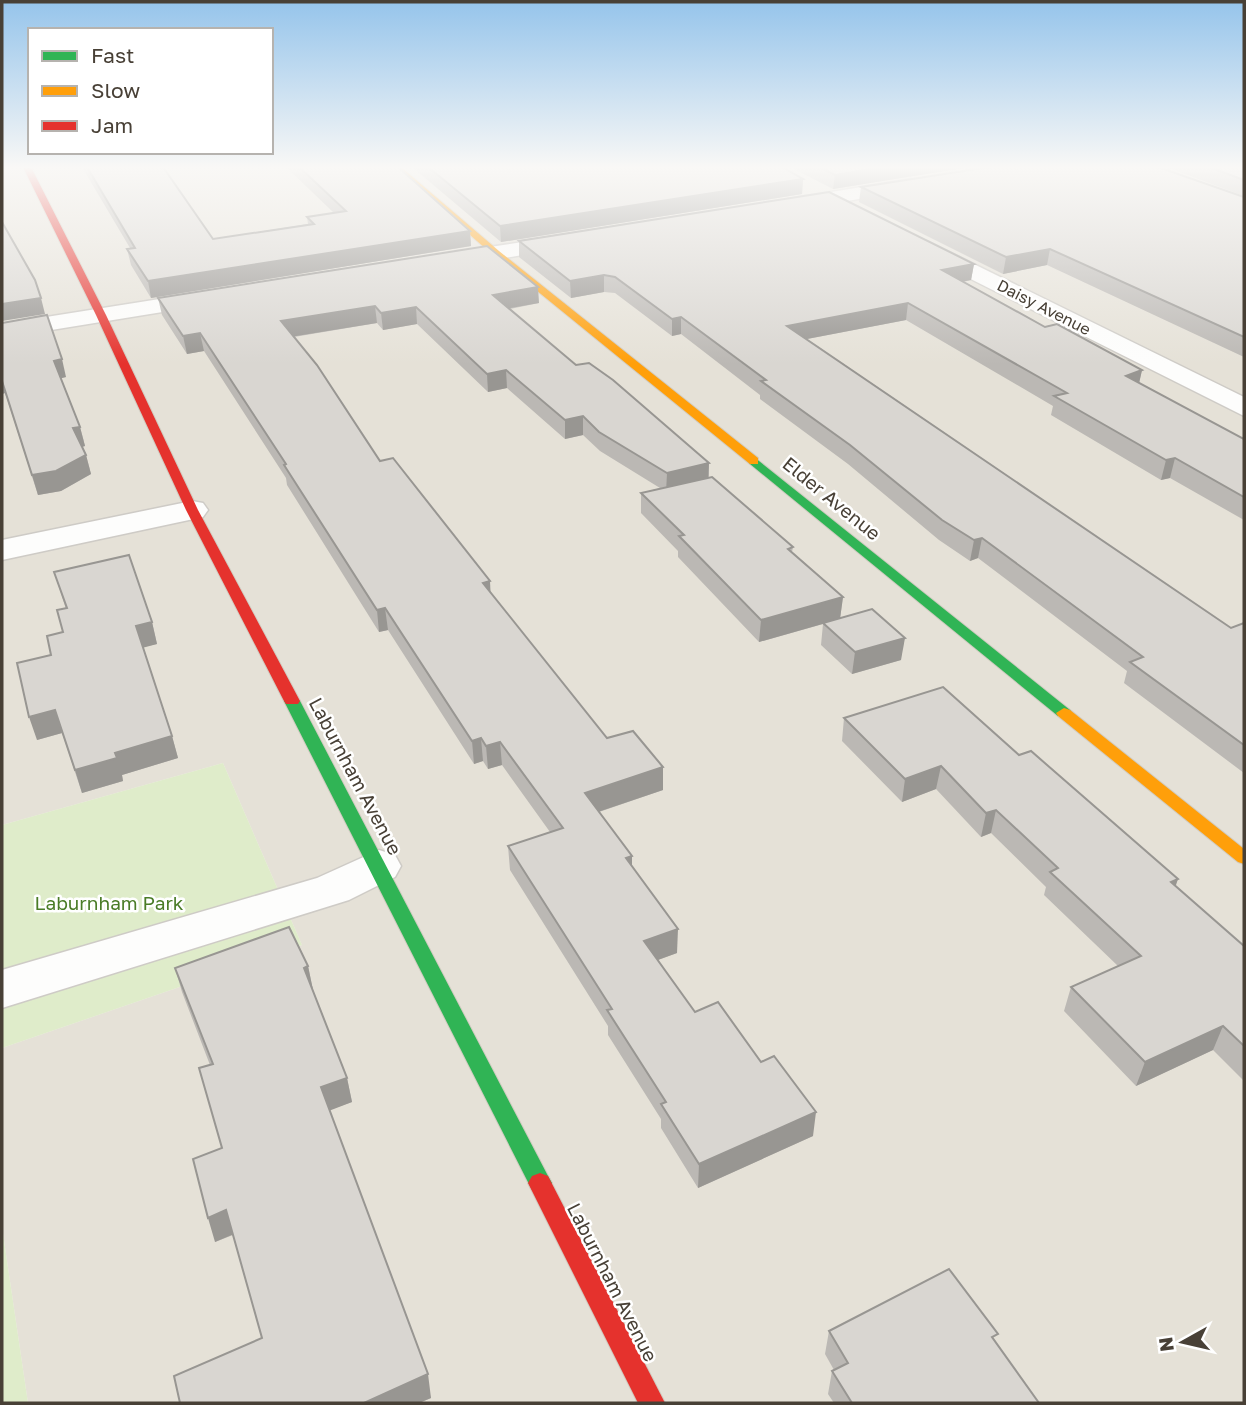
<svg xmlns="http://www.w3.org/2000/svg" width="1246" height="1405" font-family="'Golos Text',sans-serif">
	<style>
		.residential { fill: #e5e1d7 }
		.green { fill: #dfecca }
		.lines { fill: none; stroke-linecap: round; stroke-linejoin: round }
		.street-casing { stroke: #cecbc6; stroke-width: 3 }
		.fast-casing { stroke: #d1ccc1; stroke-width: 2 }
		.slow-casing { stroke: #d1ccc1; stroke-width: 2 }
		.jam-casing { stroke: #d1ccc1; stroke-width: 2 }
		.street { fill: #fdfdfc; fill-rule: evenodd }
		.fast { fill: #30b455; fill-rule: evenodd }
		.slow { fill: #ff9f0a; fill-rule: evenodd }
		.jam { fill: #e5322d; fill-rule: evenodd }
		.wall { fill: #bbb8b4 }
		.shaded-wall { fill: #989692 }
		.building { fill: #d9d6d1; stroke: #989692; stroke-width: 2 }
		.labels { text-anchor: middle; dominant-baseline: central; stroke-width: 5; stroke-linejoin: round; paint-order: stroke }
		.far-street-label { font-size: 16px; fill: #484036; stroke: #fff }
		.street-label { font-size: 19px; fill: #484036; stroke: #fff }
		.park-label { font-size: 19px; fill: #4a7c27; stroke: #fff }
	</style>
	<rect width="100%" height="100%" fill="#f1efea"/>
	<!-- residential -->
	<path class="residential" d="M2,167H1244V1403H28L2,1227V1048L302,945L223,763L2,825Z"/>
	<!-- green -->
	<g class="green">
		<path d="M223,763L302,945L2,1048V825Z"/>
		<path d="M2,1227L28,1403H2Z"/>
	</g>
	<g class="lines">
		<defs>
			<g id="street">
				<path d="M911,179L921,185L918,189L788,211L778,205L788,199Z"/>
				<path d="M569,235L580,241L577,246L456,266L445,259L456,252Z"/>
				<path d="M927,241L1244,397V416L919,253L916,248Z"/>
				<path d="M210,291L218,293L222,298L218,303L2,338V324Z"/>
				<path d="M192,501L203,503L208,510L203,517L2,560V540Z"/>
				<path d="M379,850L395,855L401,866L395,877L349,900L2,1008V970L317,878Z"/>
			</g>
			<g id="fast">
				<path d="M754,457L1070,710L1072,713L1070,716H1058L750,464L748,461Z"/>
				<path d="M292,696L300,701L548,1176L552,1183L548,1190L540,1193L532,1190L284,701Z"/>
			</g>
			<g id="slow">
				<path d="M392,167H401L499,251L758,458V464H750L493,255Z"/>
				<path d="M1064,708L1070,710L1244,849V864L1238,862L1058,716L1056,713Z"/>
			</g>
			<g id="jam">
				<path d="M23,167H31L106,315L198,510L300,701L298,704H286L284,701L186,510L96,315Z"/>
				<path d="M540,1173L548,1176L665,1403H638L528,1183L532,1176Z"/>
			</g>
		</defs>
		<!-- street casing -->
		<use href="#street" class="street-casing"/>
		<!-- fast casing -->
		<use href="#fast" class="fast-casing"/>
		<!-- slow casing -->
		<use href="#slow" class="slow-casing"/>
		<!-- jam casing -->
		<use href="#jam" class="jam-casing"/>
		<!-- street -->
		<use href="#street" class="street"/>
		<!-- fast -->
		<use href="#fast" class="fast"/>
		<!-- slow -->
		<use href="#slow" class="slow"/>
		<!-- jam -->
		<use href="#jam" class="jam"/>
	</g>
	<!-- wall -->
	<g class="wall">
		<path d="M82,167H163L213,239L308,224L307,217L334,213L286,167H398L470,231L471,246L151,298L131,265L127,249L130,248Z"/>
		<path d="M412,167H782L803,179L802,194L501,242Z"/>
		<path d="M790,167H969L833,189Z"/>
		<path d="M1166,167H1244V196Z"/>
		<path d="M861,187L1244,197V357L1047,265L1003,274L859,202Z"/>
		<path d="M519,241L974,264L971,280L963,282L1045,327L1142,370L1139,383L1244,439V520L1170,478L1161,480L1051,415L1053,406L906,320L807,339L1231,628L1244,623V773L1124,683L1127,671L978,558L970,561L939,540L848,464L760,399V395L681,334L672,336L615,293L604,292L571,298L519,257Z"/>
		<path d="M158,298L539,303L510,309L576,365L709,463V477L793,547L792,552L843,597L840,618L901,660L852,674L821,645L823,624L759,642L678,557V551L641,513V493L660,488L600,451L583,435L565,439L507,388L488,392L417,324L383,330L377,323L294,337L380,461L490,592L607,738L663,767V790L599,812L632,866L677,953L658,960L695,1012L813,1136L698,1188L661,1128V1119L608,1035V1026L510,870L508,846L550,832L502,765L488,769L483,761L474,764L388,630L379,632L287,485L286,478L204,351L187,354L162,315Z"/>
		<path d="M2,323L66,377L61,378L80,427L85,446L82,447L86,455L91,474L61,491L38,495L5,393L2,394Z"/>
		<path d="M54,572L152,622L157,644L143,647L172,736L178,758L122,775L123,781L82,793L62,733L37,740L63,632L66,609Z"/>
		<path d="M844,718L1019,755L1244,946V1081L1213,1050L1136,1086L1064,1011L1071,987L1118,966L1044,895L1046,887L991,833L981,837L936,789L902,802L842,741Z"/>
		<path d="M308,966L313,990L347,1078L352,1102L329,1110L431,1398L419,1403H180L262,1338L233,1235L215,1242L222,1148L210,1065L182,992L175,968Z"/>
		<path d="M829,1331L995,1342L1039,1403H834L828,1394L832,1371L834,1370L825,1354Z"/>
	</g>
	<!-- shaded-wall -->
	<g class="shaded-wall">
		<path d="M882,167H969L833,189L835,175Z"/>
		<path d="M803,179L802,194L501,242L500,226Z"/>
		<path d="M470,231L471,246L151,298L148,281Z"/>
		<path d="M1050,249L1047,265L1003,274L1006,257Z"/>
		<path d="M974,264L971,280L939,286L942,270Z"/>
		<path d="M604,275V292L571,298L570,281Z"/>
		<path d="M538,287L539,303L494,311L493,295Z"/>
		<path d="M41,298L45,314L2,321V304Z"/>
		<path d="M908,303L906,320L786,343L787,326Z"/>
		<path d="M375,306L377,323L284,338L281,321Z"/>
		<path d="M416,307L417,324L383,330L381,313Z"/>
		<path d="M681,317V334L672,336V319Z"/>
		<path d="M200,333L204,351L187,354L183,336Z"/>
		<path d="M62,359L66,377L58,379L54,361Z"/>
		<path d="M506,370L507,388L488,392L487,374Z"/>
		<path d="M1142,370L1138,388L1126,376Z"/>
		<path d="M2,382L5,393L2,394Z"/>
		<path d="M583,416V435L565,439V420Z"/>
		<path d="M80,427L85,446L78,448L73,428Z"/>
		<path d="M86,455L91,474L61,491L38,495L32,475Z"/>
		<path d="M1175,458L1170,478L1161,480L1166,460Z"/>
		<path d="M709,463L708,482L666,493L667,473Z"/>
		<path d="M982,538L978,558L970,561L974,540Z"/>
		<path d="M490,581L491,603L483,583Z"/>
		<path d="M843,597L840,619L759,642L761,620Z"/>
		<path d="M385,608L388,630L379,632L377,610Z"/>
		<path d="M152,622L157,644L142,648L136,626Z"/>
		<path d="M905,638L901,660L852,674L855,652Z"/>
		<path d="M55,710L62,733L37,740L29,717Z"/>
		<path d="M172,736L178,758L122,775L123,781L82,793L75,770L115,753Z"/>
		<path d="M481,738L483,761L474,764L472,741Z"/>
		<path d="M500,742L502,765L488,769L486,746Z"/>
		<path d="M941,766L936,789L902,802L905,779Z"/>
		<path d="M663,767V790L586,816L585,793Z"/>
		<path d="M996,810L991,833L981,837L986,813Z"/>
		<path d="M632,856V880L626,858Z"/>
		<path d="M1178,879L1170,903L1171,882Z"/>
		<path d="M678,929L677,953L644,965V941Z"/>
		<path d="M308,966L313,990L304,968Z"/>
		<path d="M1223,1026L1213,1050L1136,1086L1145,1062Z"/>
		<path d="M347,1078L352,1102L326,1112L321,1087Z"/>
		<path d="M816,1112L813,1136L698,1188L699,1164Z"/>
		<path d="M226,1210L234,1234L215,1242L208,1218Z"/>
		<path d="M428,1374L431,1398L419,1403H364Z"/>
	</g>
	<!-- building -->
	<g class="building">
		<path d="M87,167H163L213,239L314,224L307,217L346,211L299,167H398L470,231L148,281L127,249L135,248Z"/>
		<path d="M428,167H782L803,179L500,226Z"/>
		<path d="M820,167H882L835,175Z"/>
		<path d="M989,167H1158L1244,197V337L1050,249L1006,257L861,187Z"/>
		<path d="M1209,167H1244V180Z"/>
		<path d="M829,192L974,264L942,270L1045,327L1057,324L1142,370L1126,376L1244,439V497L1175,458L1166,460L1054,396L1067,393L908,303L787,326L1231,628L1244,623V745L1130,662L1143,657L982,538L974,540L942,520L850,445L761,381L766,380L681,317L672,319L615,277L604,275L570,281L519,241Z"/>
		<path d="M2,222L35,280L41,298L2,304Z"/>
		<path d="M487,246L538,287L493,295L576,365L589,363L613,380L709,463L667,473L599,432L583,416L565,420L506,370L487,374L416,307L381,313L375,306L281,321L317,365L380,461L393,458L490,581L483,583L607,738L633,731L663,767L585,793L632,856L626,858L678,929L644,941L695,1012L718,1002L761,1062L774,1056L816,1112L699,1164L661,1104L666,1102L607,1010L612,1009L508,846L563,828L500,742L486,746L481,738L472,741L385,608L377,610L284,465L286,464L200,333L183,336L158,298Z"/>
		<path d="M47,315L62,359L54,361L80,427L73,428L86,455L56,471L32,475L2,381V323Z"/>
		<path d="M712,477L793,547L788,549L843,597L761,620L679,536L684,535L641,493Z"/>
		<path d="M129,555L152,622L136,626L172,736L115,753L117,758L75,770L55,710L29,717L17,663L51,655L47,636L63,632L57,610L67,608L54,572Z"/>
		<path d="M872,609L905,638L855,652L823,623Z"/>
		<path d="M943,687L1019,755L1031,751L1178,879L1171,882L1244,946V1046L1223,1026L1145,1062L1071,987L1141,956L1050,872L1058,868L996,810L986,813L941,766L905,779L844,718Z"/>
		<path d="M289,927L308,966L304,968L347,1078L321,1087L428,1374L364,1403H180L174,1376L262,1338L226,1210L208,1218L193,1159L222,1148L199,1068L213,1064L175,968Z"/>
		<path d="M949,1269L998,1334L992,1337L1039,1403H852L832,1371L848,1363L829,1331Z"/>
	</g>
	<!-- sky -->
	<linearGradient id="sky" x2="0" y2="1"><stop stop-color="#95c4eb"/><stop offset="0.46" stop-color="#f9f8f6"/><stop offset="1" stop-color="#f9f8f6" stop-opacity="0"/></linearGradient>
	<rect width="1246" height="364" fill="url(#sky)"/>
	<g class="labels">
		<!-- far-street labels -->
		<g class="far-street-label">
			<text transform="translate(1044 307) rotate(27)">Daisy Avenue</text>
		</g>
		<!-- street labels -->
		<g class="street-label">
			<text transform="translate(832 498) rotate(39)">Elder Avenue</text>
			<text transform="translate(356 776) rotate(62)">Laburnham Avenue</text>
			<text transform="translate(613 1282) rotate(63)">Laburnham Avenue</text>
		</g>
		<!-- park labels -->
		<g class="park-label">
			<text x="109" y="902">Laburnham Park</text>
		</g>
	</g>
	<!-- border -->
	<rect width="1246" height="1405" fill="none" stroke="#484036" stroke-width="7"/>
	<!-- legend -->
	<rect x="28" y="28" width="245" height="126" fill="#ffffff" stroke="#b6b3af" stroke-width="2"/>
	<rect x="42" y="51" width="35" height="10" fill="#30b455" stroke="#b6b3af" stroke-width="2"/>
	<text x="91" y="63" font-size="21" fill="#484036">Fast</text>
	<rect x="42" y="86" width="35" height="10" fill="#ff9f0a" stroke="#b6b3af" stroke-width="2"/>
	<text x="91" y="98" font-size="21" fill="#484036">Slow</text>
	<rect x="42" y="121" width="35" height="10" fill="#e5322d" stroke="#b6b3af" stroke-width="2"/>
	<text x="91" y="133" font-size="21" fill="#484036">Jam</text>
	<!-- north arrow -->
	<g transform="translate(1183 1342) rotate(262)" stroke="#ffffff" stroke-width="5" paint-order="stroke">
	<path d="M0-5L12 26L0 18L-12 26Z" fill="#484036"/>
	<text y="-10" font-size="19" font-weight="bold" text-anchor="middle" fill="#484036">N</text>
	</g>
</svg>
